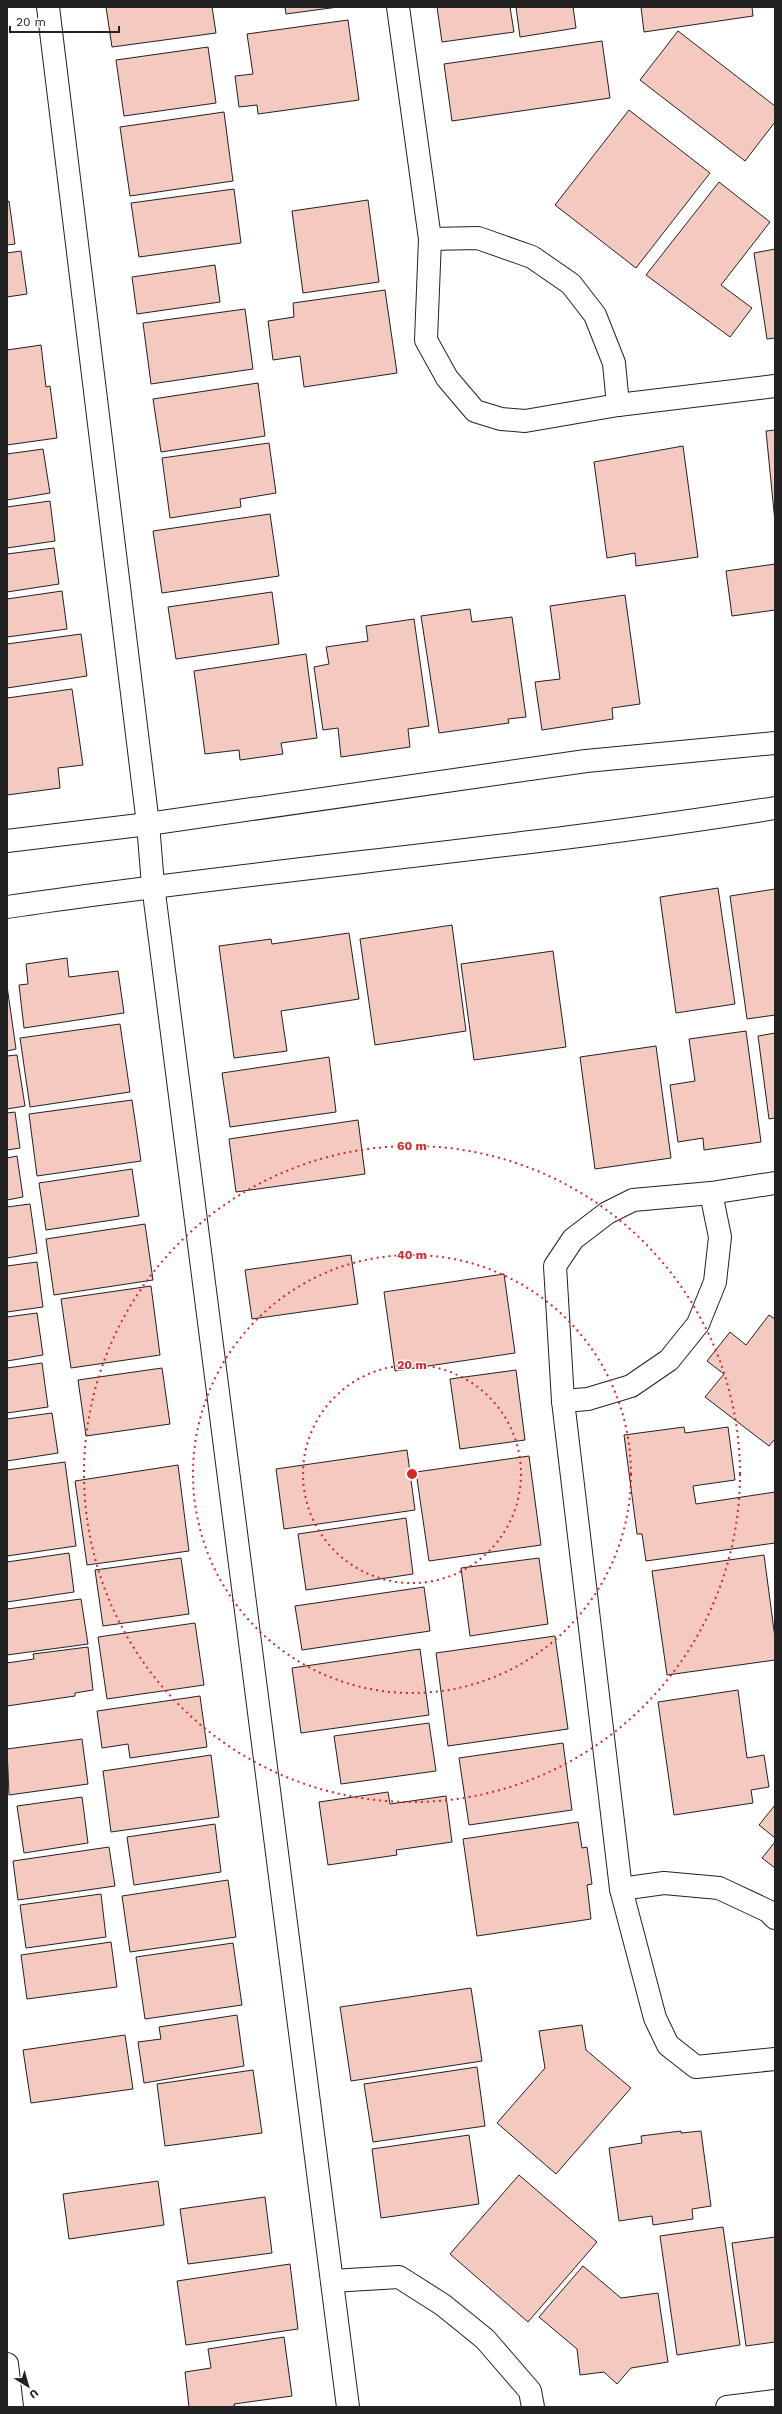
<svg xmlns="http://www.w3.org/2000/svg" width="782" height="2414" font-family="'Work Sans',sans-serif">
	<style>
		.building { fill: #f3c9c0; stroke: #222 }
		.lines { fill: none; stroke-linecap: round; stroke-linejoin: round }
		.minor-casing { stroke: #222; stroke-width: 24 }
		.minor { stroke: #fff; stroke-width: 22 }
		.ring { fill: none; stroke: #d62828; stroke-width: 2; stroke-dasharray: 2 4 }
		.centre { fill: #d62828; stroke: #fff; stroke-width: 2 }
		.ring-label { font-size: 12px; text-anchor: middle; font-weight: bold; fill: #d62828; stroke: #fff; stroke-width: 3; stroke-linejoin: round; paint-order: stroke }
	</style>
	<rect width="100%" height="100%" fill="#fff"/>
	<!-- building -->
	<g class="building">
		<path d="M106,7H212L216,33L112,47Z"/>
		<path d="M285,7H338L286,14Z"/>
		<path d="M437,7H510L514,32L442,42Z"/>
		<path d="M516,7H573L576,28L520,37Z"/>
		<path d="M641,7H752L753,16L644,32Z"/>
		<path d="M348,20L359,100L258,114L257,105L239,107L235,76L253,74L247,34Z"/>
		<path d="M678,31L775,106V122L745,161L640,80Z"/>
		<path d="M602,41L610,98L452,121L444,64Z"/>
		<path d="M208,47L216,103L124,116L116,60Z"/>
		<path d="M629,110L710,173L636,268L555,205Z"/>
		<path d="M224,112L233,181L130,196L120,127Z"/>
		<path d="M719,182L770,222L721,285L752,308L730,337L646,275Z"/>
		<path d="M234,189L241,243L139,257L131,203Z"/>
		<path d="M368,200L379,282L303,293L292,211Z"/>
		<path d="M9,201L15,244L7,245V202Z"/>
		<path d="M775,249V338L767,339L754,253Z"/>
		<path d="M21,251L27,294L7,297V253Z"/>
		<path d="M215,265L220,302L137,314L132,277Z"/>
		<path d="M385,290L397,373L304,387L300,356L273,360L268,321L294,317L293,303Z"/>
		<path d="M245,309L253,369L151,384L143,323Z"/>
		<path d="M41,345L46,387L50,386L57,438L7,445V350Z"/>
		<path d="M258,383L265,436L161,452L153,399Z"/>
		<path d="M775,430V522L766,431Z"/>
		<path d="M269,443L276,493L240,499L241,507L170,518L162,458Z"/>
		<path d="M683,446L698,557L636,566L635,553L607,558L594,462Z"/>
		<path d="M43,449L50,493L7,500V454Z"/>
		<path d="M50,501L55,541L7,548V507Z"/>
		<path d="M270,514L279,576L162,593L153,531Z"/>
		<path d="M54,548L59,584L7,592V554Z"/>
		<path d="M775,564V610L732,616L726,571Z"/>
		<path d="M62,591L67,629L7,637V599Z"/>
		<path d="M272,592L279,644L176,659L168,607Z"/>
		<path d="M625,595L640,704L612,708L613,719L542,730L535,682L560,679L550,606Z"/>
		<path d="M470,609L472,622L512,617L526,717L508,719L509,723L439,733L421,616Z"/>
		<path d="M414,619L429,726L408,729L410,747L341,757L338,728L323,730L314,667L329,664L326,647L368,641L366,626Z"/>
		<path d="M81,634L87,676L7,688V644Z"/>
		<path d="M306,654L317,738L281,743L283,754L240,760L239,750L205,754L194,671Z"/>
		<path d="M72,689L83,765L58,768L60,788L7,795V698Z"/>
		<path d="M718,888L735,1004L676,1013L660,897Z"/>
		<path d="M775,889V1015L747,1019L730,896Z"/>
		<path d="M452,925L466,1031L375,1045L360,939Z"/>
		<path d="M349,933L359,999L281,1011L287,1051L234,1058L219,946L271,939L272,944Z"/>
		<path d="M553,951L566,1047L474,1060L461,964Z"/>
		<path d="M67,958L69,977L118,971L124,1013L24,1028L19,985L28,984L26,964Z"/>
		<path d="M7,986L16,1049L7,1051Z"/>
		<path d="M120,1024L130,1092L30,1107L20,1038Z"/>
		<path d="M746,1031L761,1142L704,1150L703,1138L678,1142L670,1085L695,1081L689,1039Z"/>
		<path d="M775,1033V1118L769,1119L758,1036Z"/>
		<path d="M656,1046L671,1158L595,1169L580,1057Z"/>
		<path d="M17,1055L25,1106L7,1109V1056Z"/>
		<path d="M329,1057L336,1112L230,1127L222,1073Z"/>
		<path d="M132,1100L141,1161L37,1176L29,1114Z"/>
		<path d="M15,1112L20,1148L7,1150V1113Z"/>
		<path d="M358,1120L365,1174L236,1192L229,1139Z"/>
		<path d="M17,1156L23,1197L7,1200V1158Z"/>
		<path d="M132,1169L139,1216L46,1230L39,1183Z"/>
		<path d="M30,1204L37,1253L7,1258V1207Z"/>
		<path d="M145,1224L153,1280L54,1295L46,1239Z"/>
		<path d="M351,1255L358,1304L252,1319L245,1270Z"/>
		<path d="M37,1262L43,1307L7,1312V1266Z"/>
		<path d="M504,1274L515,1353L395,1371L384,1292Z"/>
		<path d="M151,1286L160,1355L71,1368L61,1299Z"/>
		<path d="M37,1313L43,1355L7,1361V1317Z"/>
		<path d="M769,1315L775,1319V1439L769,1446L705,1397L724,1374L707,1361L730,1332L746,1345Z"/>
		<path d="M42,1363L48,1407L7,1413V1368Z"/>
		<path d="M162,1368L170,1424L86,1436L78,1380Z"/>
		<path d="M516,1370L525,1440L460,1449L450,1379Z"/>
		<path d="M52,1413L58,1453L7,1461V1419Z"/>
		<path d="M684,1427L685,1433L728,1427L735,1480L693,1486L696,1504L775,1492V1543L646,1561L642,1534H637L624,1435Z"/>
		<path d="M407,1450L415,1510L284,1529L276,1469Z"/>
		<path d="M529,1456L541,1545L429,1561L416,1472Z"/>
		<path d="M65,1462L76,1546L7,1556V1470Z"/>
		<path d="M178,1465L189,1551L87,1565L75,1481Z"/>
		<path d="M406,1518L413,1574L306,1590L298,1534Z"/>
		<path d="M69,1553L74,1592L7,1602V1562Z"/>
		<path d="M764,1555L775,1638V1660L667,1675L652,1571Z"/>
		<path d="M181,1558L189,1614L103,1626L95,1570Z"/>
		<path d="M539,1558L548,1624L470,1636L461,1568Z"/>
		<path d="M424,1587L430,1631L302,1650L295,1606Z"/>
		<path d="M81,1599L88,1644L7,1655V1609Z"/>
		<path d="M195,1623L204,1685L107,1699L98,1637Z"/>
		<path d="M555,1636L568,1729L448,1746L436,1653Z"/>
		<path d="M88,1647L93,1690L75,1693V1696L7,1706V1663L34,1659L33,1654Z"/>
		<path d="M420,1649L429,1715L301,1733L292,1668Z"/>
		<path d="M738,1690L747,1758L764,1755L769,1787L751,1790L753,1803L674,1815L658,1702Z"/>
		<path d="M200,1696L207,1747L130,1758L128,1744L102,1748L97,1711Z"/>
		<path d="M429,1723L436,1771L341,1784L334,1736Z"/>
		<path d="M82,1739L88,1784L9,1795L7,1749Z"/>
		<path d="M563,1743L572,1810L469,1825L459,1758Z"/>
		<path d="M211,1755L219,1817L111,1832L103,1771Z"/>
		<path d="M388,1792L390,1804L446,1796L452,1842L396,1850L397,1855L328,1865L319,1802Z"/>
		<path d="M82,1797L88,1843L24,1853L17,1806Z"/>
		<path d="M775,1805V1838L759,1825Z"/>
		<path d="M578,1822L582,1848L587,1847L592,1884L587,1885L591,1919L477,1936L463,1839Z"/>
		<path d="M215,1824L221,1872L134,1885L127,1837Z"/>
		<path d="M775,1842V1868L762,1858Z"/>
		<path d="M109,1847L115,1886L18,1900L13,1861Z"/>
		<path d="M228,1880L236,1937L130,1952L122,1896Z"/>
		<path d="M101,1894L106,1937L26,1948L20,1905Z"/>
		<path d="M111,1942L117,1987L27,1999L21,1955Z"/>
		<path d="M233,1943L242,2005L145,2019L136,1957Z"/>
		<path d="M471,1988L482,2061L351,2081L340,2007Z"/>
		<path d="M237,2015L244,2066L144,2083L138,2042L161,2039L159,2027Z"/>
		<path d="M582,2025L586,2050L631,2088L556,2174L497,2123L545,2068L539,2031Z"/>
		<path d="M125,2035L133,2089L31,2103L23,2050Z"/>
		<path d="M477,2067L485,2126L373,2142L364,2084Z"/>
		<path d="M253,2070L262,2133L165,2146L157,2084Z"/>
		<path d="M681,2131V2133L701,2131L711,2206L692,2209L693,2219L653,2225L652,2216L619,2221L609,2148L642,2143L641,2136Z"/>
		<path d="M469,2135L479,2204L381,2218L372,2149Z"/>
		<path d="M519,2175L597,2242L528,2322L450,2254Z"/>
		<path d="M158,2181L164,2225L69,2239L63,2194Z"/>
		<path d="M265,2197L272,2253L188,2264L180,2209Z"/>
		<path d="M723,2227L740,2345L677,2355L660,2236Z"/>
		<path d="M775,2237V2342L746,2346L732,2243Z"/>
		<path d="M290,2264L298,2329L186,2345L177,2281Z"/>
		<path d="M583,2266L621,2298L658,2293L668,2362L631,2368L617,2384L604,2372L580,2375L577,2349L539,2317Z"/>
		<path d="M284,2337L292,2396L234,2404L235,2406L227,2407H189L185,2372L211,2368L208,2349Z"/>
	</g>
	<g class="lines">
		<defs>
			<g id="minor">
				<path d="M48,7L148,824L153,885L348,2407"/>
				<path d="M398,7L430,239L426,340L447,378L475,411L501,419L525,421L618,405L775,386"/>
				<path d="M430,239L478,238L532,257L571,284L595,315L614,363L618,405"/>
				<path d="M7,841L148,824L586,761L775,743"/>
				<path d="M7,907C262,869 520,849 775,808"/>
				<path d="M775,1183L711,1193L633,1200L607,1213L573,1239L555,1266L563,1401L621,1889L655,2018L668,2045L696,2067L775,2059"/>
				<path d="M563,1401L588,1399L631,1386L669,1360L698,1324L715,1282L720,1237L711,1193"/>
				<path d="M621,1889L664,1883L719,1888L768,1911L775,1918"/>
				<path d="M332,2281L399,2277L443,2305L485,2339L530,2391L533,2407"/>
				<path d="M7,2364L12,2407"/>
				<path d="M727,2407L775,2401"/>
			</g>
		</defs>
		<!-- minor casing -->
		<use href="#minor" class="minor-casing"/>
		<!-- minor -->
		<use href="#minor" class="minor"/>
	</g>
	<!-- distance rings -->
	<g class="ring">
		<circle cx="412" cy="1474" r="109"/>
		<circle cx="412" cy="1474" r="219"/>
		<circle cx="412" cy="1474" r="328"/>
	</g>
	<circle cx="412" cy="1474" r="6" class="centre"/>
	<g class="ring-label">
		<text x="412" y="1150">60 m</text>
		<text x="412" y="1259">40 m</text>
		<text x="412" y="1369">20 m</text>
	</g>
	<!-- border -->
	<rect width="782" height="2414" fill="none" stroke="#222222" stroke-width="16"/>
	<!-- north arrow -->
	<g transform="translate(28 2386) rotate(143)" stroke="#ffffff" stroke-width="3" paint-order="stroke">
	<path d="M0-3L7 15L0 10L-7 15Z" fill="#222222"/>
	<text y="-6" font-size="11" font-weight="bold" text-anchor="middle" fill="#222222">U</text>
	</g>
	<!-- scale -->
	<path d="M10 26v6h109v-6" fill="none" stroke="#222222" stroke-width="2"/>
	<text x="16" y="26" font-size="12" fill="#222222" stroke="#ffffff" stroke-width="3" paint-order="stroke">20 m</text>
</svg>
